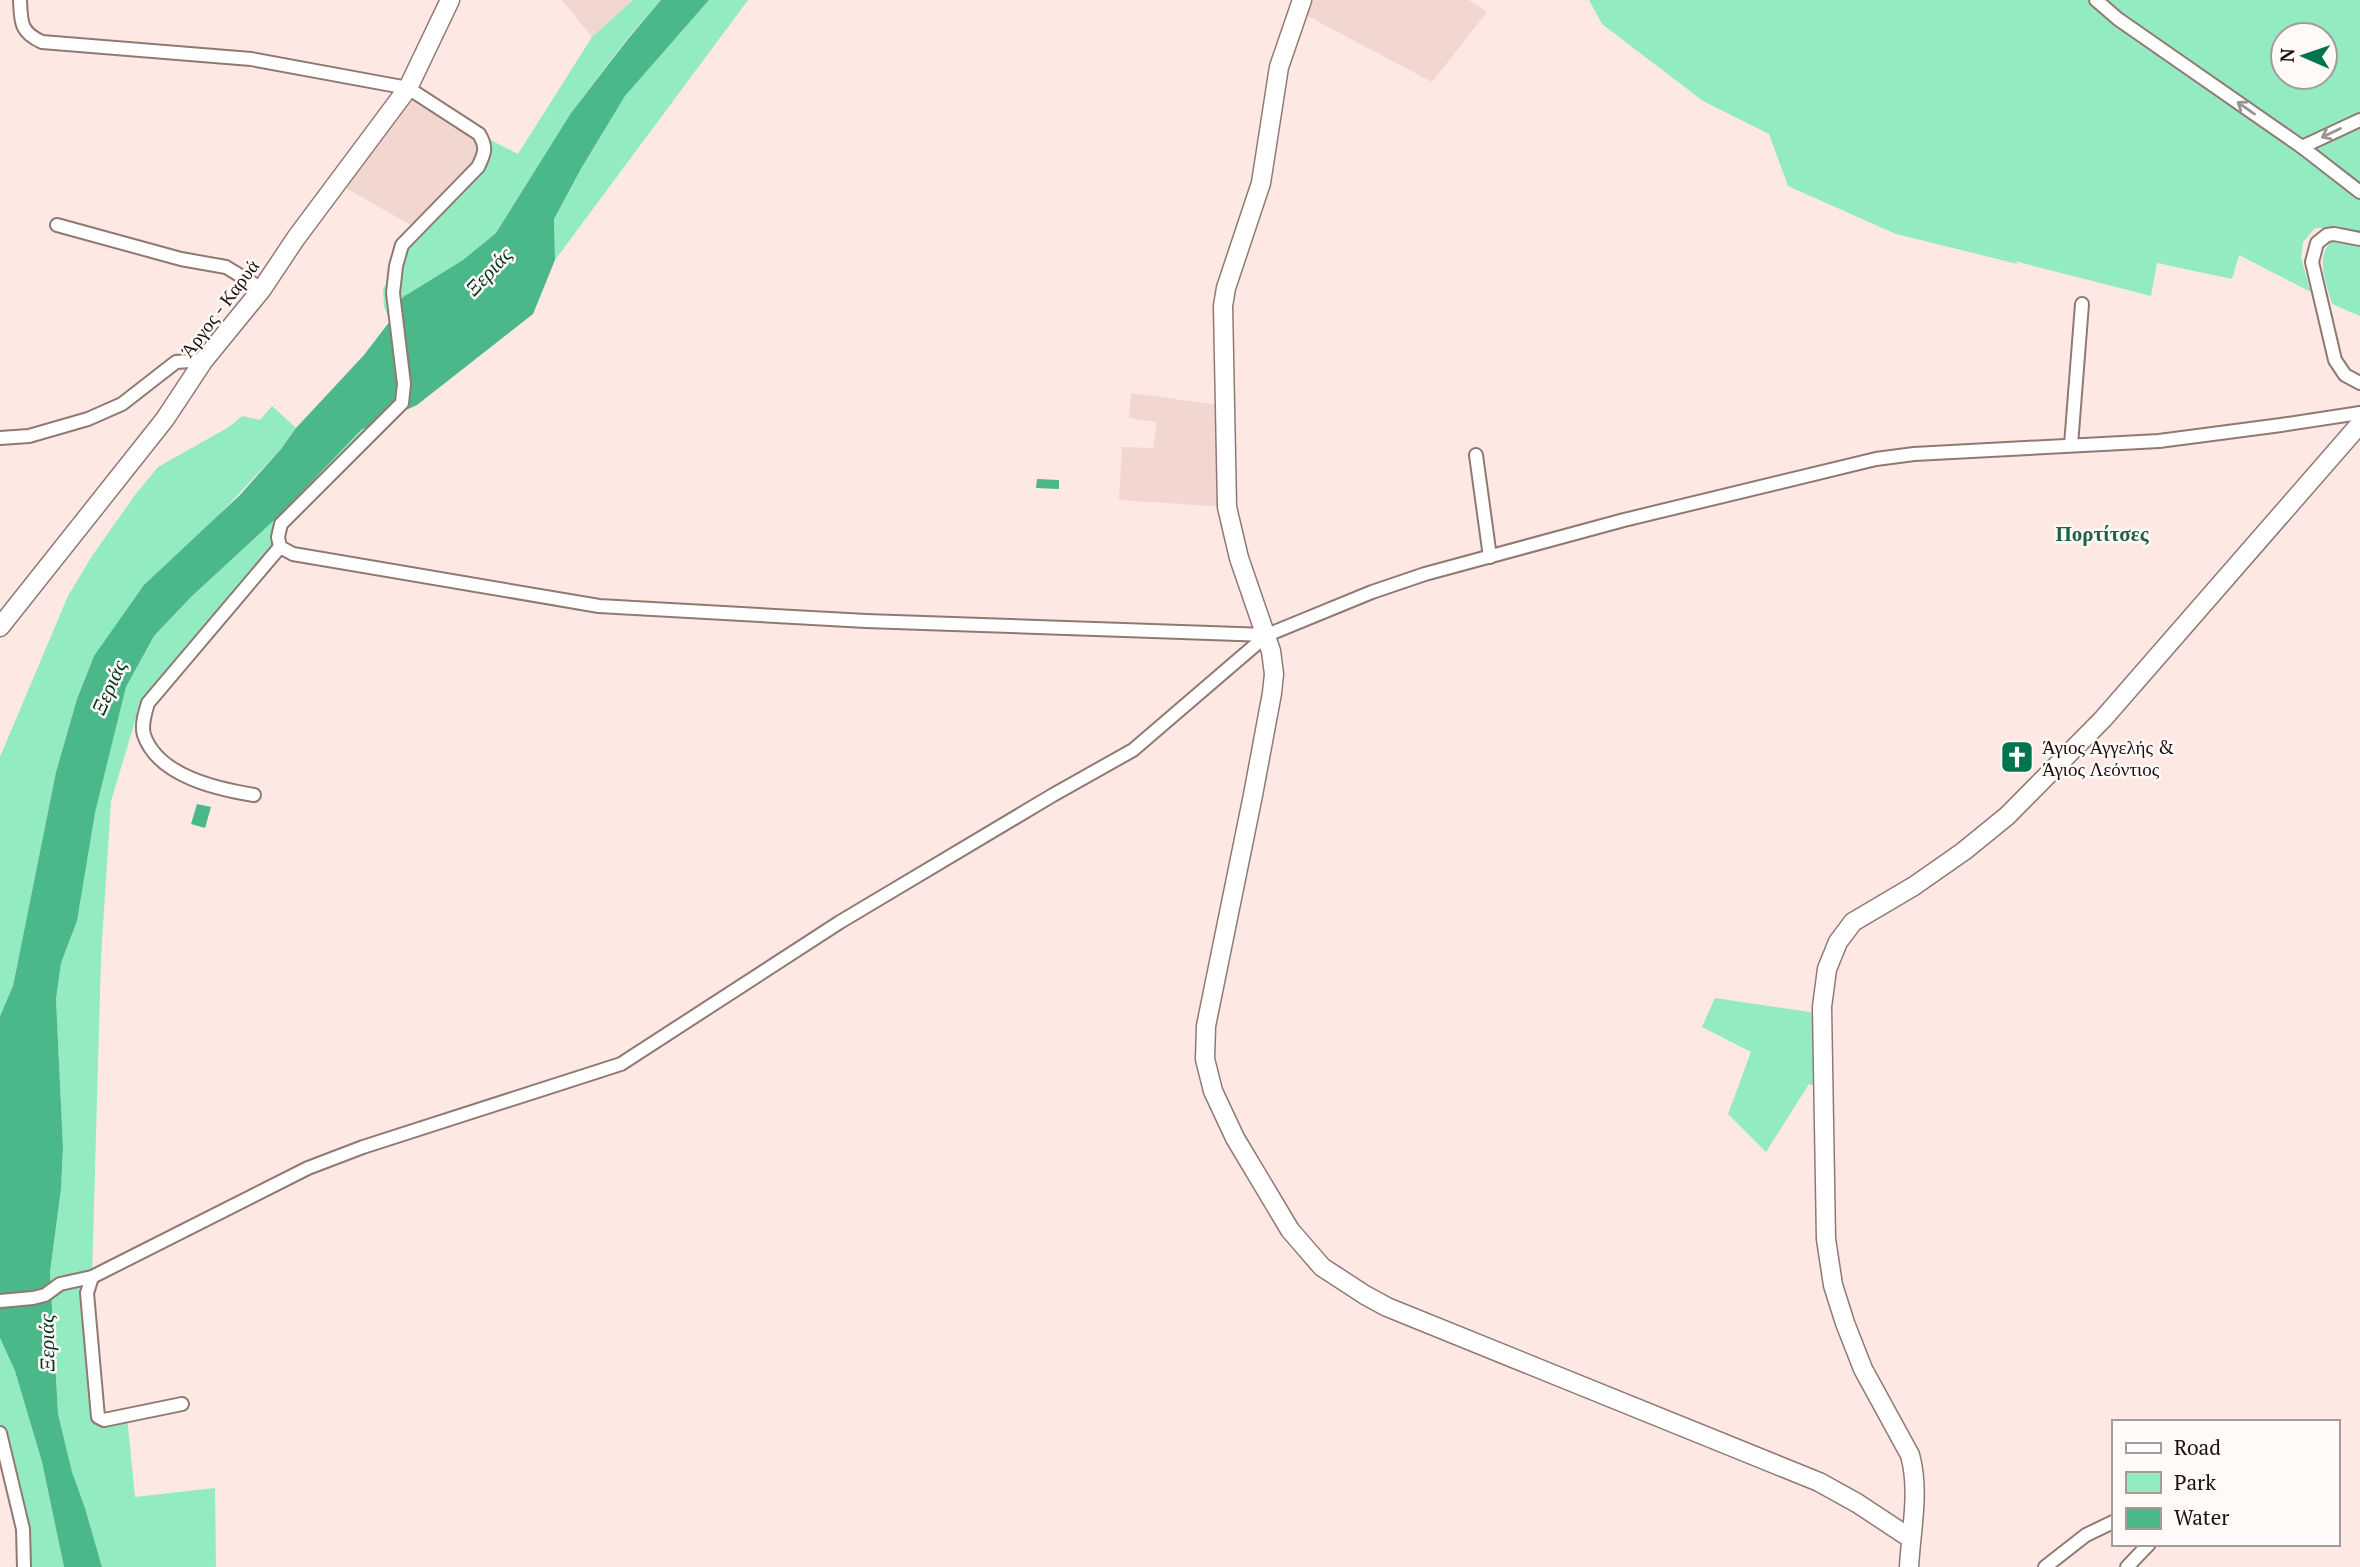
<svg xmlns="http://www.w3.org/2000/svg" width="2360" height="1567" font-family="'PT Serif',serif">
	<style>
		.built { fill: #f1d7d0 }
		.green { fill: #93ebc1; fill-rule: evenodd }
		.water { fill: #4ab889 }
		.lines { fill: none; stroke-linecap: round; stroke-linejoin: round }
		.street-casing { stroke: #907973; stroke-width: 16 }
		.secondary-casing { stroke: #907973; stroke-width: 21 }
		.street { stroke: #fff; stroke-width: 12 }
		.secondary { stroke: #fff; stroke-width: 18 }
		.oneway { stroke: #989493 }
		.labels { text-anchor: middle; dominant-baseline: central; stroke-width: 5; stroke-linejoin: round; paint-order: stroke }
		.street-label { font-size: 19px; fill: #19110f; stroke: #fff9f8 }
		.poi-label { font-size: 19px; fill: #19110f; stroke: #fff9f8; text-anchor: start }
		.water-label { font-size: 21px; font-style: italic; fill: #023421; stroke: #fff9f8 }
		.neighbourhood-label { font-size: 21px; font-weight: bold; fill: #1f6146; stroke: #fff9f8 }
	</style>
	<rect width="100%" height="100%" fill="#fde8e3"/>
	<!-- built -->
	<g class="built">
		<path d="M562,0H633L592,37Z"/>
		<path d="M1302,0H1469L1487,12L1432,82L1298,11Z"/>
		<path d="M412,91L479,134L484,154L418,229L342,186Z"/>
		<path d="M1131,393L1226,406L1227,507L1119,500L1122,447L1153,448L1157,422L1129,418Z"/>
	</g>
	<!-- green -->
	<g class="green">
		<path d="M633,0H661L627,39L571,113L496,233L463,260L403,297L390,321L384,307L383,289L396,266L402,245L478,167L479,134L518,154L592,37Z"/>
		<path d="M709,0H748L555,260L554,219L582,167L625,96Z"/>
		<path d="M1589,0H2360V234C2347,227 2329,228 2315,228L2303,242L2301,258L2311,292L2239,255L2232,279L2157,263L2151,296L2015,261L2018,264L1896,234L1788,186L1769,134L1703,101L1602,24ZM2283,35H2325V77H2283Z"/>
		<path d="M2332,241H2341L2360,246V316L2332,304C2327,284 2314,257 2332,241Z"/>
		<path d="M272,406L296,428L281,449L214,520L94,656L77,699L56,772L13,986L0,1016V757L68,596L92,556L135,495L158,467L229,427L242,416L260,420Z"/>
		<path d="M387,418L281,524L280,547L145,713L136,718L111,801L101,957L92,1277L98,1417L127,1416L135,1497L215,1488L216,1567H102L85,1508L72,1473L58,1414L50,1272L61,1189L63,1148L56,999L61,963L77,921L95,813L126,687L154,636L191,597L282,513L361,430Z"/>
		<path d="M1715,998L1816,1013L1815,1086L1809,1084L1766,1152L1728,1114L1751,1052L1702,1027Z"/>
		<path d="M0,1338L15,1371L42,1462L64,1567H24L0,1433Z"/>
	</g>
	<!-- water -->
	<g class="water">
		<path d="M661,0H709L625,96L582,167L554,219L555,260L533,314L417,405L361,430L282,513L191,597L154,636L126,687L95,813L77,921L61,963L56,999L63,1148L61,1189L50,1272L58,1414L72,1472L85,1508L102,1567H64L42,1462L15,1371L0,1338V1016L13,986L56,772L77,699L94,656L144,585L240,495L281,449L296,428L364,355L390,321L403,297L463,260L496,233L571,113L628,39Z"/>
		<path d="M1037,479L1059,480V489L1036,488Z"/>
		<path d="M197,804L211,807L205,828L191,824Z"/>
	</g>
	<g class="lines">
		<defs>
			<g id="street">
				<path d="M20,0C21,22 20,32 42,42L251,59L408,88L479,134C487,147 485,153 478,167L402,245L396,266L393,293L404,384L402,403L281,524L278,537L280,547L293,554L599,606L866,621L1267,635"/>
				<path d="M2096,0L2118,19L2302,147L2360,192"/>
				<path d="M2302,147L2360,120"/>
				<path d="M57,225L181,259L226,267L262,289"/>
				<path d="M2360,239L2334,234L2327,235L2317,243L2312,262L2335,360L2345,375L2360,383"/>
				<path d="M0,438L29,436L88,419L122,404L176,362L204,360"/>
				<path d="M2071,445L2082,304"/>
				<path d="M1476,455L1490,557"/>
				<path d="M254,795C217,789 158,776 144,735C141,725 145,713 148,703L280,547"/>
				<path d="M92,1277L87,1293L98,1417L104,1420L182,1404"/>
				<path d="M0,1301L33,1298L45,1295L60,1284L92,1277L308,1168L363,1147L621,1064L840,922L1053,795L1133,750L1267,635L1372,592L1425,574L1624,520L1876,459L1914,454L2159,441L2281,425L2360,413"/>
				<path d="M0,1433L23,1529L24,1567"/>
				<path d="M2045,1567L2086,1535L2113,1522"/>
				<path d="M2127,1567L2149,1544"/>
			</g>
			<g id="secondary">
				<path d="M1302,0L1279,67L1261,183L1226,288L1223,306L1227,507L1239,558L1271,651L1274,674L1272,693L1253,795L1206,1026L1205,1059L1213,1091L1235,1138L1290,1230L1322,1267L1365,1295L1387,1307L1819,1482L1857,1503L1910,1538"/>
				<path d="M0,627L165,419L204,360L262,289L296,238L408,88L450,0"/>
				<path d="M1909,1567C1911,1530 1920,1491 1910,1455L1863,1369L1845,1323L1833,1285L1826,1239L1822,1007L1827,969L1838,942L1853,922L1914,886L1964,851L2007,816L2103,719L2360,424"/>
			</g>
		</defs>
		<!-- street casing -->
		<use href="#street" class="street-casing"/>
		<!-- secondary casing -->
		<use href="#secondary" class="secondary-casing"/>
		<!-- street -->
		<use href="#street" class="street"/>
		<!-- secondary -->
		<use href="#secondary" class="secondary"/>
	</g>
	<!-- one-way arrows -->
	<defs><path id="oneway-shaft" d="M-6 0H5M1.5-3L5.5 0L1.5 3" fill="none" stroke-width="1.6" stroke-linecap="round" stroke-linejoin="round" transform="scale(1.75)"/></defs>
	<g class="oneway">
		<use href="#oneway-shaft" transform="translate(2246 108) rotate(-145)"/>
		<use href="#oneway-shaft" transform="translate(2331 133) rotate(154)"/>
	</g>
	<!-- icons -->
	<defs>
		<symbol id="church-square" viewBox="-11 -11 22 22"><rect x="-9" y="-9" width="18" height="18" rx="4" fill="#00744f" stroke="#fff9f8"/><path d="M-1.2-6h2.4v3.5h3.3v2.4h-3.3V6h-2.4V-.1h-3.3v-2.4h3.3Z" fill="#fff"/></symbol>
	</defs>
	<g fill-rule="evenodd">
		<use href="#church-square" x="1998" y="738" width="38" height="38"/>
	</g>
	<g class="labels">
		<!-- street labels -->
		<g class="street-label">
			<text transform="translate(219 308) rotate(-53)">Άργος - Καρυά</text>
		</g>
		<!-- poi labels -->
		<g class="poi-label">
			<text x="2042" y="746">Άγιος Αγγελής &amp;<tspan x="2042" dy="22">Άγιος Λεόντιος</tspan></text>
		</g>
		<!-- water labels -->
		<g class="water-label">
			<text transform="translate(488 271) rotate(-47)">Ξεριάς</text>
			<text transform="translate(108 687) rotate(-66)">Ξεριάς</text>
			<text transform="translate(46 1343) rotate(-91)">Ξεριάς</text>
		</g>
		<!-- neighbourhood labels -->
		<g class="neighbourhood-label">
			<text x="2102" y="533">Πορτίτσες</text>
		</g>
	</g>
	<!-- legend -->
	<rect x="2112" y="1420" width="228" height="126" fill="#fff9f8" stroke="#a39c9b" stroke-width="2"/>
	<rect x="2126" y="1443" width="35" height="10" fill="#ffffff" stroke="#a39c9b" stroke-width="2"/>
	<text x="2174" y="1455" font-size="21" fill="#19110f">Road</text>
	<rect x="2126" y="1472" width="35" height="21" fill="#93ebc1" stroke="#a39c9b" stroke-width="2"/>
	<text x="2174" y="1490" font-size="21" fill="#19110f">Park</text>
	<rect x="2126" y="1508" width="35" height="21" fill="#4ab889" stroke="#a39c9b" stroke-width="2"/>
	<text x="2174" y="1525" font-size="21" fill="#19110f">Water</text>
	<!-- north arrow -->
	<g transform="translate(2304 56) rotate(272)"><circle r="33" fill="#fff9f8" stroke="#a39c9b" stroke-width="2"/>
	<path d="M0-5L12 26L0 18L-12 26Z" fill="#00744f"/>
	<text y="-10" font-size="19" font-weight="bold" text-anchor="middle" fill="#19110f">N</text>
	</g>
</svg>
